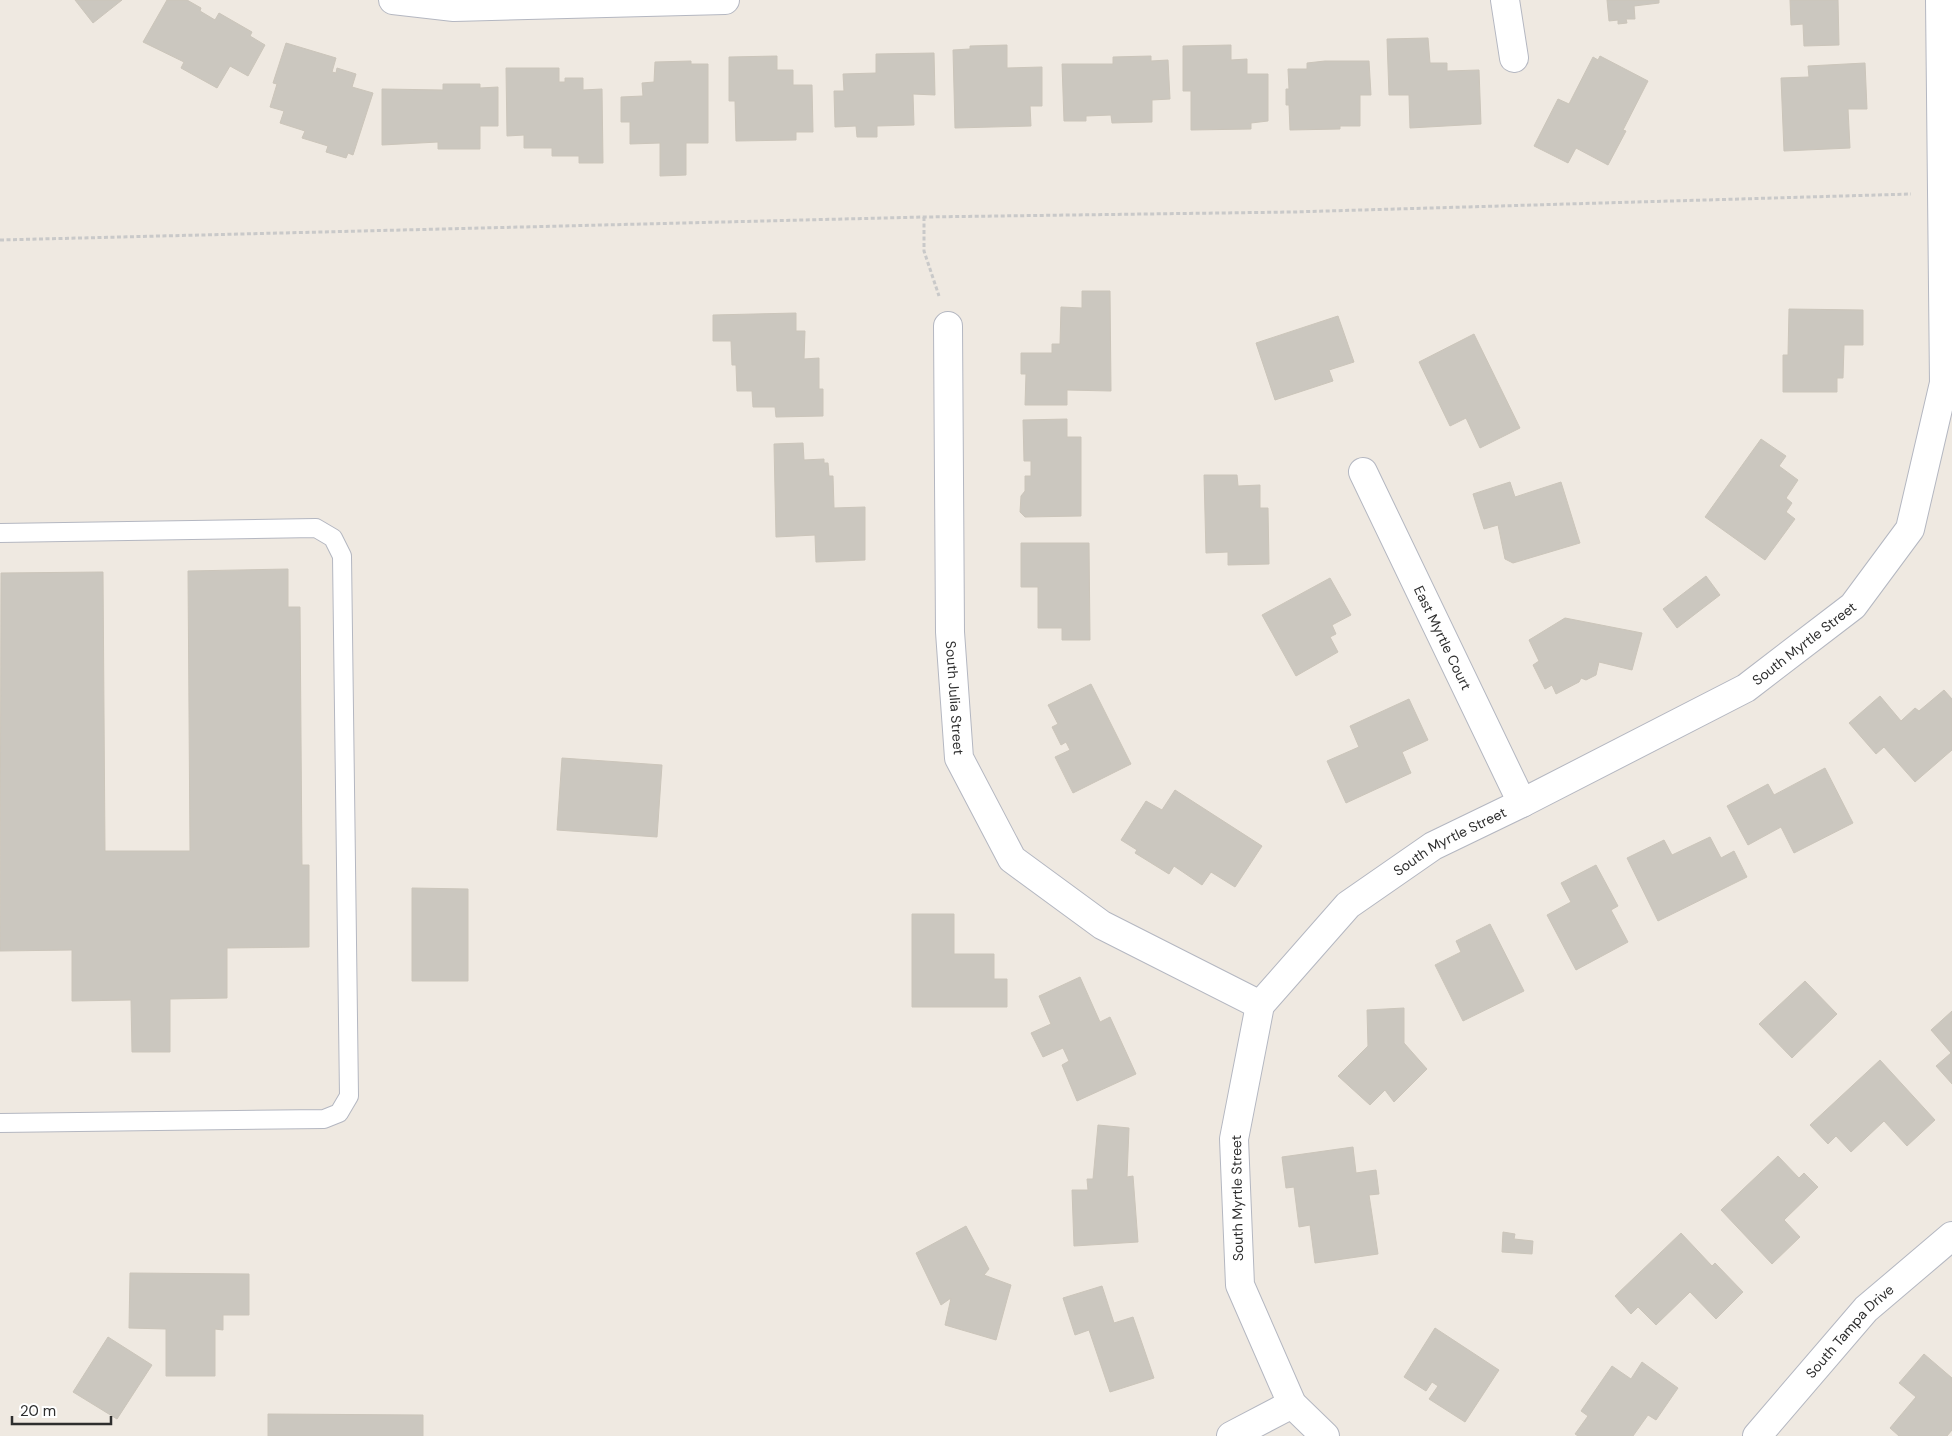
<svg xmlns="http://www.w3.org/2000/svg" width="1952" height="1436" font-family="'DM Sans',sans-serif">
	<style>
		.building { fill: #cbc7bf; stroke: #cbc5ba }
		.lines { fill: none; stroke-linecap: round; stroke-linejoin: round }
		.lane-casing { stroke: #b4b7c1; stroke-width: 20 }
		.street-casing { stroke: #b4b7c1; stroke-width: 30 }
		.path { stroke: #c9c9c9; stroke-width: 3; stroke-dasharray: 4 2.5; stroke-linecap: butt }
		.lane { stroke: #fff; stroke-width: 18 }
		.street { stroke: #fff; stroke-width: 28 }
		.labels { text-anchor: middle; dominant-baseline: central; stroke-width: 5; stroke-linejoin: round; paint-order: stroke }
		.street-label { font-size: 14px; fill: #2e2e2e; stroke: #fff }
	</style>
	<rect width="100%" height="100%" fill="#efe9e1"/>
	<!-- building -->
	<g class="building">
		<path d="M75,0H122L93,23Z"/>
		<path d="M167,0H187L201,8L200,11L215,20L219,13L252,32L250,36L265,45L248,76L230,66L217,88L181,68L184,62L143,42Z"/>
		<path d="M1607,0H1659V3L1634,6L1635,19H1626L1627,23L1618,24V20L1609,21Z"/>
		<path d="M1790,0H1838L1839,45L1804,46L1803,24L1791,25Z"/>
		<path d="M1428,38L1430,63H1447V71L1479,70L1481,124L1410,128L1409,95H1389L1387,39Z"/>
		<path d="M286,43L336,58L332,72L336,73L337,68L356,74L352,87L373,93L353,155L348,153L346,158L326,152L328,146L302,138L305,131L280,123L284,111L270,107L277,84L273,83Z"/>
		<path d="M1007,45V68L1042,67V106H1030L1031,126L955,128L953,50L970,49V46Z"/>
		<path d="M1231,45V60L1247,59V74H1268V121L1251,123V129L1191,130V91H1183V46Z"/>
		<path d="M934,53L935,95L913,94L914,125L877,126V137H857L856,126L835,127L834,91H844L843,74L876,73V54Z"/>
		<path d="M777,56V70H793V85H812L813,132H796V140L736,141L735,101H729V57Z"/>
		<path d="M1151,56V61L1168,60L1170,99L1152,100V122L1112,123L1111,115L1086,116V121H1064L1062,64H1113V57Z"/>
		<path d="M1600,56L1648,81L1623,130L1626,131L1608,165L1576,148L1568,163L1534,146L1558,99L1569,104L1593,57L1598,60Z"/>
		<path d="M691,61V64H708V143H686V175L660,176V143L630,144V122H621V97L643,96L642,83L654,82L655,62Z"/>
		<path d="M1325,61H1369L1371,95H1360V126H1340V129L1290,130L1289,105H1286V89H1289L1288,69H1307V63Z"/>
		<path d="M1865,63L1867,109H1848L1850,148L1784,151L1781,78L1809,77L1808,66Z"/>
		<path d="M506,68H559V82H565V78H583V90L602,89L603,163H579V156H552V148H524V135L507,136Z"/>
		<path d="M443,84H480V88L498,87V126H480V149H438V142L382,145V89L443,90Z"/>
		<path d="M1082,291H1110L1111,391L1067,390V405H1025L1026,374H1021V353H1052V344H1060L1061,307L1082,308Z"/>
		<path d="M1789,309L1863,310V345H1844L1843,378H1837V392H1783V355H1788Z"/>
		<path d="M796,313V331H805L804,359L819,358V389H823V416L776,417L775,407H753L752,391H737L736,365H732L731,341H713V315Z"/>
		<path d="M1338,316L1354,362L1329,370L1333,381L1275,400L1256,343Z"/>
		<path d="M1474,334L1520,428L1480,448L1466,418L1450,426L1419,362Z"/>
		<path d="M1067,419V437H1081V516L1025,517L1020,512L1021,496L1025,491V476H1031V461H1024L1023,420Z"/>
		<path d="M1761,439L1786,456L1779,466L1798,480L1786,498L1792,503L1786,512L1795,519L1765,560L1705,517Z"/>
		<path d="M803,443L804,460L824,459V463H828L829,476H833L834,508L865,507V560L816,562L815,535L776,537L774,444Z"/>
		<path d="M1204,475H1237L1238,486L1260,485V508H1268L1269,564L1228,565V552L1206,553Z"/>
		<path d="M1510,482L1515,497L1561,482L1580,543L1513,563L1505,559L1498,525L1484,529L1473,494Z"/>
		<path d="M1021,543H1089L1090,640H1062V628H1038V587H1021Z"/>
		<path d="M288,569V607H300L302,865H309V947L227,948V998L170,999V1052H132L131,1000L72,1001V950L0,951L1,573L103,572L105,851H190L188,571Z"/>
		<path d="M1706,576L1720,595L1677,628L1663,609Z"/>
		<path d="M1330,578L1351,615L1332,625L1336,634L1330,637L1338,652L1296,676L1262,615Z"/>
		<path d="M1565,618L1642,633L1632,670L1599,662L1596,675L1586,680L1581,678L1579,682L1556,694L1552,685L1545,689L1533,665L1539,661L1529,640Z"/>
		<path d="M1091,684L1131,764L1073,793L1055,757L1070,750L1066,742L1061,745L1052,727L1058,724L1048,705Z"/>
		<path d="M1944,690L1952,699V750L1915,782L1884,747L1876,754L1849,723L1880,696L1901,721L1915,708L1919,711Z"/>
		<path d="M1409,699L1428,740L1402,752L1411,773L1346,803L1327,761L1359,747L1350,726Z"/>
		<path d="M562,758L662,765L657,837L557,830Z"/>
		<path d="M1825,768L1853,823L1794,853L1781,827L1748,845L1727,806L1768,784L1774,795Z"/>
		<path d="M1175,790L1262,846L1235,887L1211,872L1202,885L1174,866L1169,874L1135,853L1137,850L1121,840L1146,801L1162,810Z"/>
		<path d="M1710,837L1721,858L1734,851L1747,877L1658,921L1627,858L1664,840L1672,855Z"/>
		<path d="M1596,865L1618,906L1611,910L1628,942L1576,970L1547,915L1571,902L1561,883Z"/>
		<path d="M412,888L468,889V981H412Z"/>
		<path d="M912,914H954V954H994V979H1007V1007H912Z"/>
		<path d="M1490,924L1524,991L1463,1021L1435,965L1461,952L1456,941Z"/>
		<path d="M1080,977L1100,1022L1110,1017L1136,1074L1077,1101L1062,1065L1069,1061L1063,1048L1043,1057L1031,1033L1051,1024L1039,996Z"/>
		<path d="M1805,981L1837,1014L1792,1058L1759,1024Z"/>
		<path d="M1404,1008V1043L1427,1069L1394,1102L1385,1090L1370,1105L1338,1076L1368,1046L1367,1010Z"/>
		<path d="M1952,1011V1084L1936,1066L1951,1053L1931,1030Z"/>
		<path d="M1880,1060L1935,1120L1907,1146L1884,1121L1851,1152L1836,1136L1828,1144L1810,1125Z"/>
		<path d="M1098,1125L1129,1128L1127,1177L1133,1176L1138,1242L1074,1246L1072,1190H1088L1087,1179H1093Z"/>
		<path d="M1353,1147L1356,1173L1376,1170L1379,1194L1369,1195L1378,1254L1315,1263L1310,1225L1299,1227L1294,1187L1286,1188L1282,1157Z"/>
		<path d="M1778,1156L1799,1178L1804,1173L1818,1187L1784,1220L1800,1237L1772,1264L1721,1210Z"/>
		<path d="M966,1226L989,1269L984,1275L1011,1285L996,1340L945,1325L951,1298L941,1305L916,1253Z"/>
		<path d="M1503,1232L1515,1234L1514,1239L1533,1241L1532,1254L1502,1252Z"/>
		<path d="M1681,1233L1712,1266L1715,1263L1743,1292L1716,1319L1690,1292L1656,1325L1638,1307L1631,1314L1615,1296Z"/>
		<path d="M130,1273L249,1274V1315H223V1330L215,1329V1376H166V1329L129,1328Z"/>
		<path d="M1102,1286L1114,1323L1133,1317L1154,1378L1110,1392L1089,1330L1075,1335L1063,1298Z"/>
		<path d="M1435,1328L1499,1370L1465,1422L1429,1399L1438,1386L1432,1382L1426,1391L1404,1377Z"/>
		<path d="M108,1337L152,1365L117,1419L73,1392Z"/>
		<path d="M1924,1354L1952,1378V1430L1947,1436H1899L1890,1428L1916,1397L1899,1383Z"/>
		<path d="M1642,1362L1678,1388L1656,1420L1648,1415L1633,1436H1578L1575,1434L1588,1416L1581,1411L1612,1366L1631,1379Z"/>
		<path d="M268,1414L423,1415V1436H268Z"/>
	</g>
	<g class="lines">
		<defs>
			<path id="lane" d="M0,533L316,528L333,538L342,556L349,1096L339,1113L324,1119L0,1123"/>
			<g id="street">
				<path d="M393,0L454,7L725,0"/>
				<path d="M1505,0L1514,58"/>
				<path id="s1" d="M948,326L950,632L959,758L1012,859L1102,925L1260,1005"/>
				<path id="s2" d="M1363,472L1522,803"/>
				<path d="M1231,1436L1292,1404"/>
				<path id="s3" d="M1325,1436L1292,1404L1240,1285L1234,1139L1260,1005L1348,905L1433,846L1522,803L1746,688L1853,606L1910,529L1944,383L1940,0"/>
				<path id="s4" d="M1757,1436L1866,1309L1952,1236"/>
			</g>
		</defs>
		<!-- lane casing -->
		<use href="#lane" class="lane-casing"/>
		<!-- street casing -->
		<use href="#street" class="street-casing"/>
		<!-- path -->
		<g class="path">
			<path d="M924,217V251L939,296"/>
			<path d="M0,240L924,217L1293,212L1911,194"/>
		</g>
		<!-- lane -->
		<use href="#lane" class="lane"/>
		<!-- street -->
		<use href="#street" class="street"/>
	</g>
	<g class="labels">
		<!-- street labels -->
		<g class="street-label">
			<text stroke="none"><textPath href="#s2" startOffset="184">East Myrtle Court</textPath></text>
			<text stroke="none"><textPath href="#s3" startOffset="1119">South Myrtle Street</textPath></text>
			<text stroke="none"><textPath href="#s1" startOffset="372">South Julia Street</textPath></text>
			<text stroke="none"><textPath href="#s3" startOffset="712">South Myrtle Street</textPath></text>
			<text transform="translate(1237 1198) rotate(-91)">South Myrtle Street</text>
			<text stroke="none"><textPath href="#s4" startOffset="140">South Tampa Drive</textPath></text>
		</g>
	</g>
	<!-- scale -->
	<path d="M12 1416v8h99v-8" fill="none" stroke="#2e2e2e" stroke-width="2.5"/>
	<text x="20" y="1416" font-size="15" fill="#2e2e2e" stroke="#ffffff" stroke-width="4" paint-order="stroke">20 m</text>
</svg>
